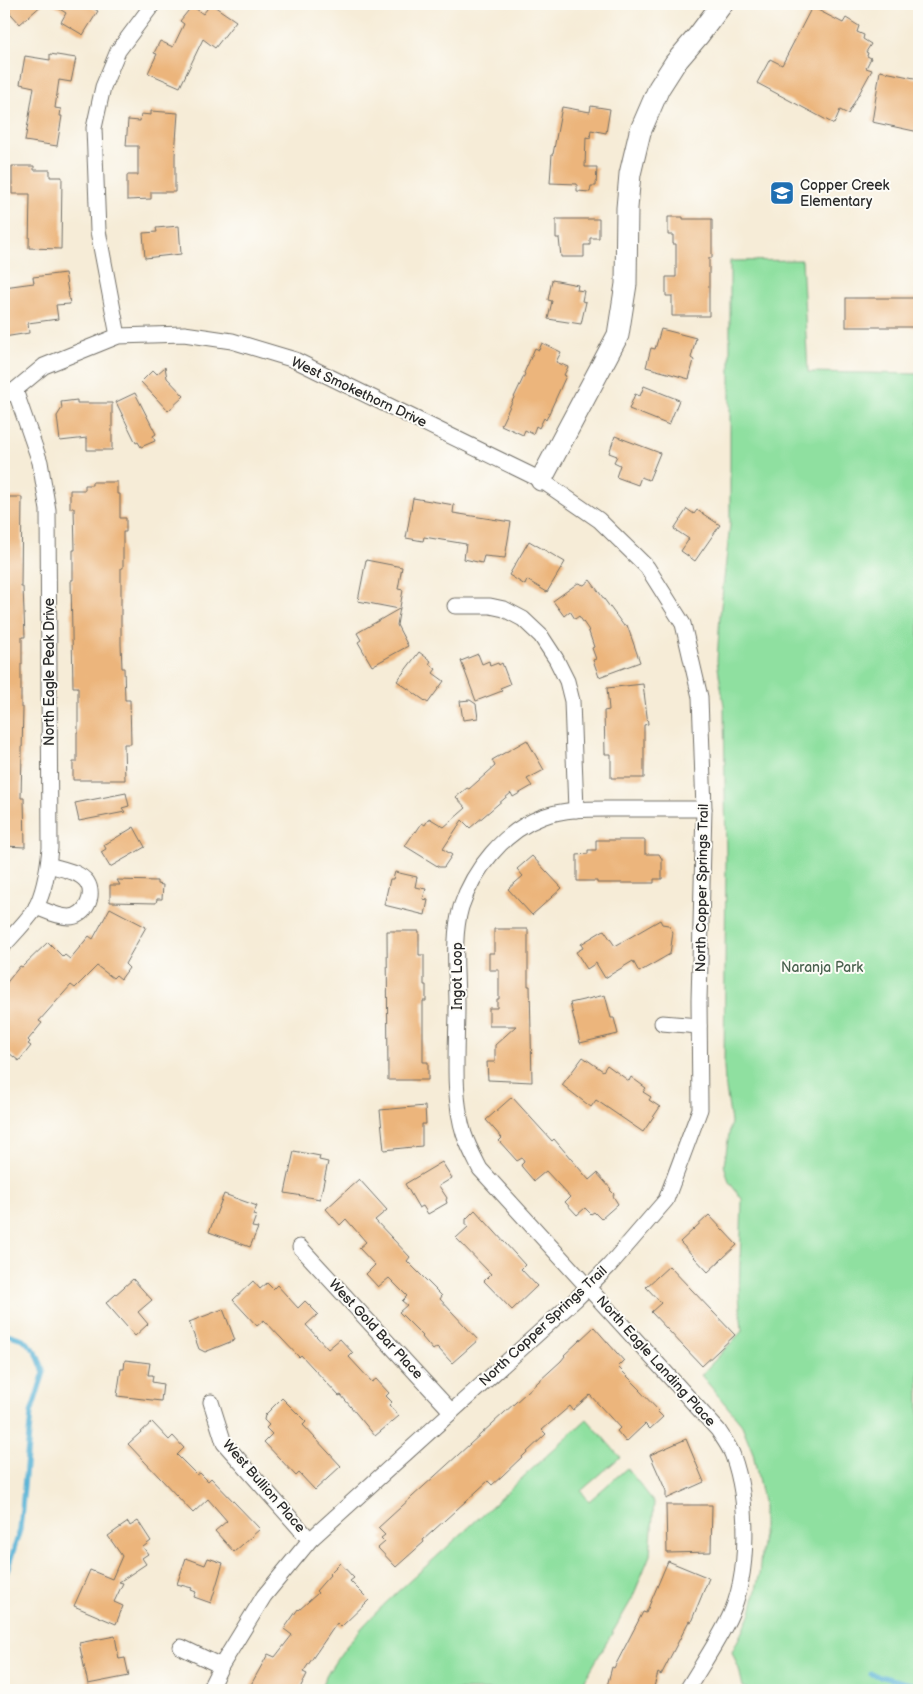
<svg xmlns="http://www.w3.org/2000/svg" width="923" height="1694" font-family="'Balsamiq Sans',sans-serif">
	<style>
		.green { fill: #8fe0a0; stroke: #5d8666 }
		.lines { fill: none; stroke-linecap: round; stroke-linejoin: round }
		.stream { stroke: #57b2d5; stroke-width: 5 }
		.building { fill: #ecb57b }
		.street-casing { stroke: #726f67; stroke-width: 17 }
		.secondary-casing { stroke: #726f67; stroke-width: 23 }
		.street { stroke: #fff; stroke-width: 15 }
		.secondary { stroke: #fff; stroke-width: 21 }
		.labels { text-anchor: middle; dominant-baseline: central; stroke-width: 4; stroke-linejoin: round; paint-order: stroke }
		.poi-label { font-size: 14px; fill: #2b2b2b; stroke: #fdfcf7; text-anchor: start }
		.street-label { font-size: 14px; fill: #2b2b2b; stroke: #fdfcf7 }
		.park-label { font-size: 14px; fill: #49614e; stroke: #fdfcf7 }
	</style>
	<rect width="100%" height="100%" fill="#fdfcf7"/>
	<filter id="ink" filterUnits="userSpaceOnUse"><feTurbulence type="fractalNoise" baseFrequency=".02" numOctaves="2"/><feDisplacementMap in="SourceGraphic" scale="10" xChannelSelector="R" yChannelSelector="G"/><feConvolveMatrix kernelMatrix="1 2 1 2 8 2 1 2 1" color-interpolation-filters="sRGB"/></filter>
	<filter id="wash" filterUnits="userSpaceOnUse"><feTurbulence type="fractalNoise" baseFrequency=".0096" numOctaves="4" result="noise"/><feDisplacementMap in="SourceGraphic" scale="20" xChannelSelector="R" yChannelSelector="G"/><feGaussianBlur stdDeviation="1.12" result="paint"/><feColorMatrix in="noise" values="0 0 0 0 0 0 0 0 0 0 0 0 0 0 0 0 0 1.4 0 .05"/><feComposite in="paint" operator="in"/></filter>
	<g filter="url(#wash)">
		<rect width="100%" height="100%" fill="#f6ecd7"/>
		<!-- green -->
		<g class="green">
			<path d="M802,260L808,372L919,374V1690H750L743,1687L739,1669L732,1652L751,1613L759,1576L763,1532V1502L753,1453L741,1423L701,1375L742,1331L739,1295L742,1199L729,1182L724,1165L731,1122L725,1082L724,1067L726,861L724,706L717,661L720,615L730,525V261Z"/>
			<path d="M587,1419L620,1457L581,1491L589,1501L627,1468L654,1502L650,1555L632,1599L583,1683L572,1690H319C346,1633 399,1591 444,1550C492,1506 539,1462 587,1419Z"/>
		</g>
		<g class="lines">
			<!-- stream -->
			<g class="stream">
				<path d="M4,1333L23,1339L36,1352L44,1372L31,1413L20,1530L4,1580"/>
				<path d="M871,1674L919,1686"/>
			</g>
		</g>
		<g id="blocks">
			<!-- building -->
			<g class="building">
				<path d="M4,4H43L20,24L4,6Z"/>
				<path d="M52,4H86L98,11L83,35L61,22L66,13Z"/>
				<path d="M211,4L236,21L215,48L203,39L180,87L148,73L157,54L154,53L160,41L173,47L184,24L180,21L192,6L203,14Z"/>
				<path d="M812,7L843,23L846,18L859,26L857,32L864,35L863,39L871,44L866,52L868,53L867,56L871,58L866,68L872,70L848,114L840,110L834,124L757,83L770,59L782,65Z"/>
				<path d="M50,54L76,58L71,82L59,80L55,108L61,109L60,116H62L57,146L25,141L34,87L20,84L25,56L50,60Z"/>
				<path d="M880,71L919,79V132L872,122Z"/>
				<path d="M591,106L610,109L606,133L591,130L590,138L586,137L585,167H597L596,186H591L590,192L577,191V184L550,183L552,154H553L562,107L590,112Z"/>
				<path d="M151,111L178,113L175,155V192H151V199L127,200V175H138V146H126L128,120L140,121L141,114L151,115Z"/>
				<path d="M12,166H34V170H50V177H62L61,249L29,248L30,194H12Z"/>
				<path d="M668,217H683V219H712V258H709V316H672V296H666V277H676V244H673V235H668Z"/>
				<path d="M556,219H599V238H590V245H584V257H561L559,238H556Z"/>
				<path d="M179,226L181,254L145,258L143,233L157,232L156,228Z"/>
				<path d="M65,273L70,304L56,305L58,319L28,323L29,333L4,337V287L34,283L33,277Z"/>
				<path d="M552,280L578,285L577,290L584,291L582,301L586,302L581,324L548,319L552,301L548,300Z"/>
				<rect x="846" y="298" width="73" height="29"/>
				<path d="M661,329L696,338L691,358L694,360L689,379L646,367L651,348L655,349Z"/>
				<path d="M542,343L561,352L556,362L568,367L564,375L566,376L546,420L544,418L539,428L536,426L533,434L525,430L523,435L501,425L525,374L524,373L535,348L539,350Z"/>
				<path d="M165,367L167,378L184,396L168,411L141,382L153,370L157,374Z"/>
				<path d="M644,386L679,400L669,425L629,409L635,394L640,396Z"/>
				<path d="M135,393L156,434L153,436L155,441L141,447L138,442L136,443L116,402Z"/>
				<path d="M77,400V403H112V450H87V438L60,441L57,416L62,408L61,402Z"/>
				<path d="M615,436L660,453L649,480L641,477L638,485L616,477L620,465L614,462L617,456L609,453Z"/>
				<path d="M92,482H117V494H120V518H126V532H123V568H121V644L122,668H124L125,700H130L131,744H124L125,780H73V762H77V732H78V687H73L71,580H73V550H75L74,508H70V490H85V485H92Z"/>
				<path d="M4,497H22L21,587H23L25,637H22V664H21V708H23L21,798H24L25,847L4,846Z"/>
				<path d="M413,498L454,505L453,513L511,522L505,558L484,556L482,563L464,559L466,544L424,537L423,541L406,538Z"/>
				<path d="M687,509L694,514L697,510L720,525L695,561L681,551L689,539L674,529Z"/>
				<path d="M529,541L565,562L547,592L527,580L525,585L509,575Z"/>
				<path d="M366,560L402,567L398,589L403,590L397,625L408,646L372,666L358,642L361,640L357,633L399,609L358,601Z"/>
				<path d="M590,580L624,626L627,625L640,662L599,677L593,660L596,659L592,648L594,647L588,629L579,616L575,619L570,611L564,616L553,601L578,583L584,585Z"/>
				<path d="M419,652L431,661L429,664L436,669L433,673L444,681L428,703L397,681Z"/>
				<path d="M478,654L482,664L489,661L490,666L498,663L499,665L502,663L510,684L500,688L502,691L476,701L461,661Z"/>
				<path d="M643,684L648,724L644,725V778H611V754H605L604,711L609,710L607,688Z"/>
				<path d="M470,700L476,704L478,718L463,720L460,701Z"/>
				<path d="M527,740L544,770L527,779L532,786L513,797L511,793L470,828L462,820L443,849L452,855L444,867H439L405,846L415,831L416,832L422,823L425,825L429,818L444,827L466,808L456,797L467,788L469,789L495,766L492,760Z"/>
				<path d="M126,793L129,806L122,808L125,812L79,821L75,803Z"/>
				<path d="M134,827L145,847L110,867L101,852L106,849L104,845Z"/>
				<path d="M596,840H645V854H659L662,859V879H654V883H597V881H577V855L588,854V850H596Z"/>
				<path d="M532,856L562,888L532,915L508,889L523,876L517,869Z"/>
				<path d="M395,872L417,877L415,887L426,889L423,899L428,900L425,915L384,905L390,879H393Z"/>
				<path d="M117,880L157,881V884L163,885L162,899H157L156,903L110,902V885H120Z"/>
				<path d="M110,908L146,927L125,964L129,968L121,979L116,975L113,978L97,966L75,988L71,985L39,1021L42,1023L28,1040L30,1042L28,1044L31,1046L19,1061L4,1049V986L20,966L22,967L48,942L63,957L65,955L70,959L89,936L93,939Z"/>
				<path d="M660,920L662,924L668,925L673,932L670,954L639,972L633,961L605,978L596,963L587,969L576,952L583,948L581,944L604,930L615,946Z"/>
				<path d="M494,929H528V986H530L532,1082L488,1080L487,1062H495V1045L516,1026H489V1008H497V999H499V970H489V953H494Z"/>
				<path d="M387,931H419V955H424V985H426V1001H423V1062H428V1080H388Z"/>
				<path d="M605,995L611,1018H614L618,1034L580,1043L570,1003Z"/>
				<path d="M583,1057L603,1071L607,1065L629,1081L631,1077L646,1088L643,1092L651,1097L649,1100L660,1107L643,1132L596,1100L591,1107L562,1085Z"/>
				<path d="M512,1097L552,1141L554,1139L589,1180L597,1173L611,1189L610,1190L614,1194L613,1196L618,1204L601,1219L594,1212L591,1214L585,1208L577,1215L565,1202L570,1197L546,1171L534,1181L522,1167L521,1165L524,1162L522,1158L517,1161L499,1141L502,1138L486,1120Z"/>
				<path d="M425,1106L426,1124H422V1146L384,1150L380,1110Z"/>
				<path d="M294,1151L320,1156L319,1160L328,1162L320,1199L285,1193Z"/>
				<path d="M442,1162L452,1178L439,1186L447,1198L446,1200L447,1203L428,1214L423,1206L419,1208L405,1184Z"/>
				<path d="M359,1179L387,1210L375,1220L410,1257L407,1261L442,1296L440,1299L478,1340L452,1363L437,1347L433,1350L422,1337L423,1336L399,1312L407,1305L402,1301L407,1296L389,1278L378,1287L366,1274L375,1265L359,1248L366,1242L346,1219L340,1225L326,1209Z"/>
				<path d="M224,1194L257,1206L253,1215L256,1216L252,1227L258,1228L250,1247L209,1232Z"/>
				<path d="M475,1210L525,1265L521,1269L537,1286L512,1310L484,1281L491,1274L456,1238L468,1227L466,1224V1219Z"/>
				<path d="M709,1215L737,1245L708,1272L680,1242Z"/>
				<path d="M669,1266L735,1335L702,1366L651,1312L661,1303L646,1287Z"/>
				<path d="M133,1279L152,1300L138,1312L148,1324L135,1336L106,1303Z"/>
				<path d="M253,1281L260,1289L267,1283L273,1289L277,1285L298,1308L305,1301L318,1314L306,1325L328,1349L340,1339L353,1353L349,1357L372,1382L376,1379L389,1393L386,1396L392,1402L389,1405L399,1416L375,1436L341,1395L339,1396L301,1355L299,1357L264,1320L257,1326L233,1300Z"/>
				<path d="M223,1309L235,1340L205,1352L199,1349L189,1322Z"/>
				<path d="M594,1327L624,1361L618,1367L640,1389L639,1390L659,1411L658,1412L663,1417L650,1429L645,1424L626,1442L617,1431L620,1428L590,1395L573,1410L570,1406L542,1430L546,1434L502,1476L492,1485L488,1481L423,1540L424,1542L396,1567L378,1548L385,1542L381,1538L385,1535L378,1528L561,1361L565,1356L564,1355Z"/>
				<path d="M125,1360L150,1363L148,1375H153L152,1382L163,1384L161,1401L117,1396L121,1369H124Z"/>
				<path d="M282,1398L306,1422L303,1425L341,1466L315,1490L299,1473L296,1476L264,1442L272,1434L266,1428L269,1425L264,1420L265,1415Z"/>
				<path d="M152,1422L169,1440L173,1436L184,1448L177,1455L197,1475L200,1473L208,1481L211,1478L260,1529L234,1552L215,1531L227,1521L208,1499L193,1513L128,1444Z"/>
				<path d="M686,1439L704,1482L666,1499V1491L650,1455Z"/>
				<path d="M666,1505H712L711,1552L667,1553Z"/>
				<path d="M138,1521L151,1541L143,1547L148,1554L142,1558L146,1564L119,1582L123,1583L114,1602L123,1606L116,1624L74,1606L90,1570L112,1579L122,1556L108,1536L128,1522L130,1526Z"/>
				<path d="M186,1558L205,1565L208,1558L223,1563L211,1603L194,1597L196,1592L191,1590L192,1588L177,1584Z"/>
				<path d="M668,1561L709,1578L691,1622L689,1621L661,1675L658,1673L653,1690H606L612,1667L614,1668L643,1612L646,1613Z"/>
				<path d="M340,1563L354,1578L350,1581L369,1600L341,1627L337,1623L303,1672L307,1674L299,1690H248L268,1654L275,1657L292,1635L284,1629L298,1609L299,1610L318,1593L316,1591L330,1575L329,1574Z"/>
				<path d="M115,1636L119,1659L125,1658L129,1676L88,1684L79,1643Z"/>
			</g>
		</g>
	</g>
	<g filter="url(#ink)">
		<use href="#blocks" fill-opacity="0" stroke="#726f67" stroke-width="1"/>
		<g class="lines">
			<defs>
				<g id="street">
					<path d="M118,336L98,231L94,128L103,87L118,51L153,4"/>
					<path d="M4,396L15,390L44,366L118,336L184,334L232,341L295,360L541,480L599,520L647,567L683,624L700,697L704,809L699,1000L700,1109L666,1200L609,1266L575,1300L310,1540L264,1596L221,1666L209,1690"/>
					<path d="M455,606H490L504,609L523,619L541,636L556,659L567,681L572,701L576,810"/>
					<path d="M36,907C46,911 58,917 69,917C85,917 96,896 87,882C79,871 61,869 49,865"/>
					<path d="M4,945C14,934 26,922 35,909C45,891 48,868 50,848L48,510L40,462L15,390"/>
					<path d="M662,1023L699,1026"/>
					<path d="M300,1247L451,1411"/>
					<path d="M211,1402L224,1443L310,1540"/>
					<path d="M181,1647L221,1666"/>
					<path d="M687,1690C701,1666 717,1643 729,1618C750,1575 749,1501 733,1456C730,1447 723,1438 718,1430L480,1169C474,1157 468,1146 464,1134C452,1097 457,1045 457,1006C457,974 452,938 461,907C473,870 504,831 542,817C566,808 592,809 617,809C646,809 675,809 704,809"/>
				</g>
				<path id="secondary" d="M541,480L618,335L626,284L627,208L630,174L640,132L659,88L675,63L698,36L722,4"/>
			</defs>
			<!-- street casing -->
			<use href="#street" class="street-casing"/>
			<!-- secondary casing -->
			<use href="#secondary" class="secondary-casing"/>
			<!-- street -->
			<use href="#street" class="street"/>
			<!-- secondary -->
			<use href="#secondary" class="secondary"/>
		</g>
	</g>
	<!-- icons -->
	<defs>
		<symbol id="school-square" viewBox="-11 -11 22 22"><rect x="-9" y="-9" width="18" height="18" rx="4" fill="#1f6fb2" stroke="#fdfcf7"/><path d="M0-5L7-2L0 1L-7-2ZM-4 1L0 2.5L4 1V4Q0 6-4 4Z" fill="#fff"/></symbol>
	</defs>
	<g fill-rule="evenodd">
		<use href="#school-square" x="768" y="179" width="28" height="28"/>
	</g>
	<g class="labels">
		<!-- poi labels -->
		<g class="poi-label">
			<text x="800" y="185">Copper Creek<tspan x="800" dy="16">Elementary</tspan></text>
		</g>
		<!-- street labels -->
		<g class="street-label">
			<text transform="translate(359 392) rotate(25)">West Smokethorn Drive</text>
			<text transform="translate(49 672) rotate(-90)">North Eagle Peak Drive</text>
			<text transform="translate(702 888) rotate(-89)">North Copper Springs Trail</text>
			<text transform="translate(457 976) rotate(-90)">Ingot Loop</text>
			<text transform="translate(543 1326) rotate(-43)">North Copper Springs Trail</text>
			<text transform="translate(376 1329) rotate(47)">West Gold Bar Place</text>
			<text transform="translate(656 1361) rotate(48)">North Eagle Landing Place</text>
			<text transform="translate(264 1486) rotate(49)">West Bullion Place</text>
		</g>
		<!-- park labels -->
		<g class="park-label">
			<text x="822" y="967">Naranja Park</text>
		</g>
	</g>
	<!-- margin -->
	<rect width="923" height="1694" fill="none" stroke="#fdfcf7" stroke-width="20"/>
</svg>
